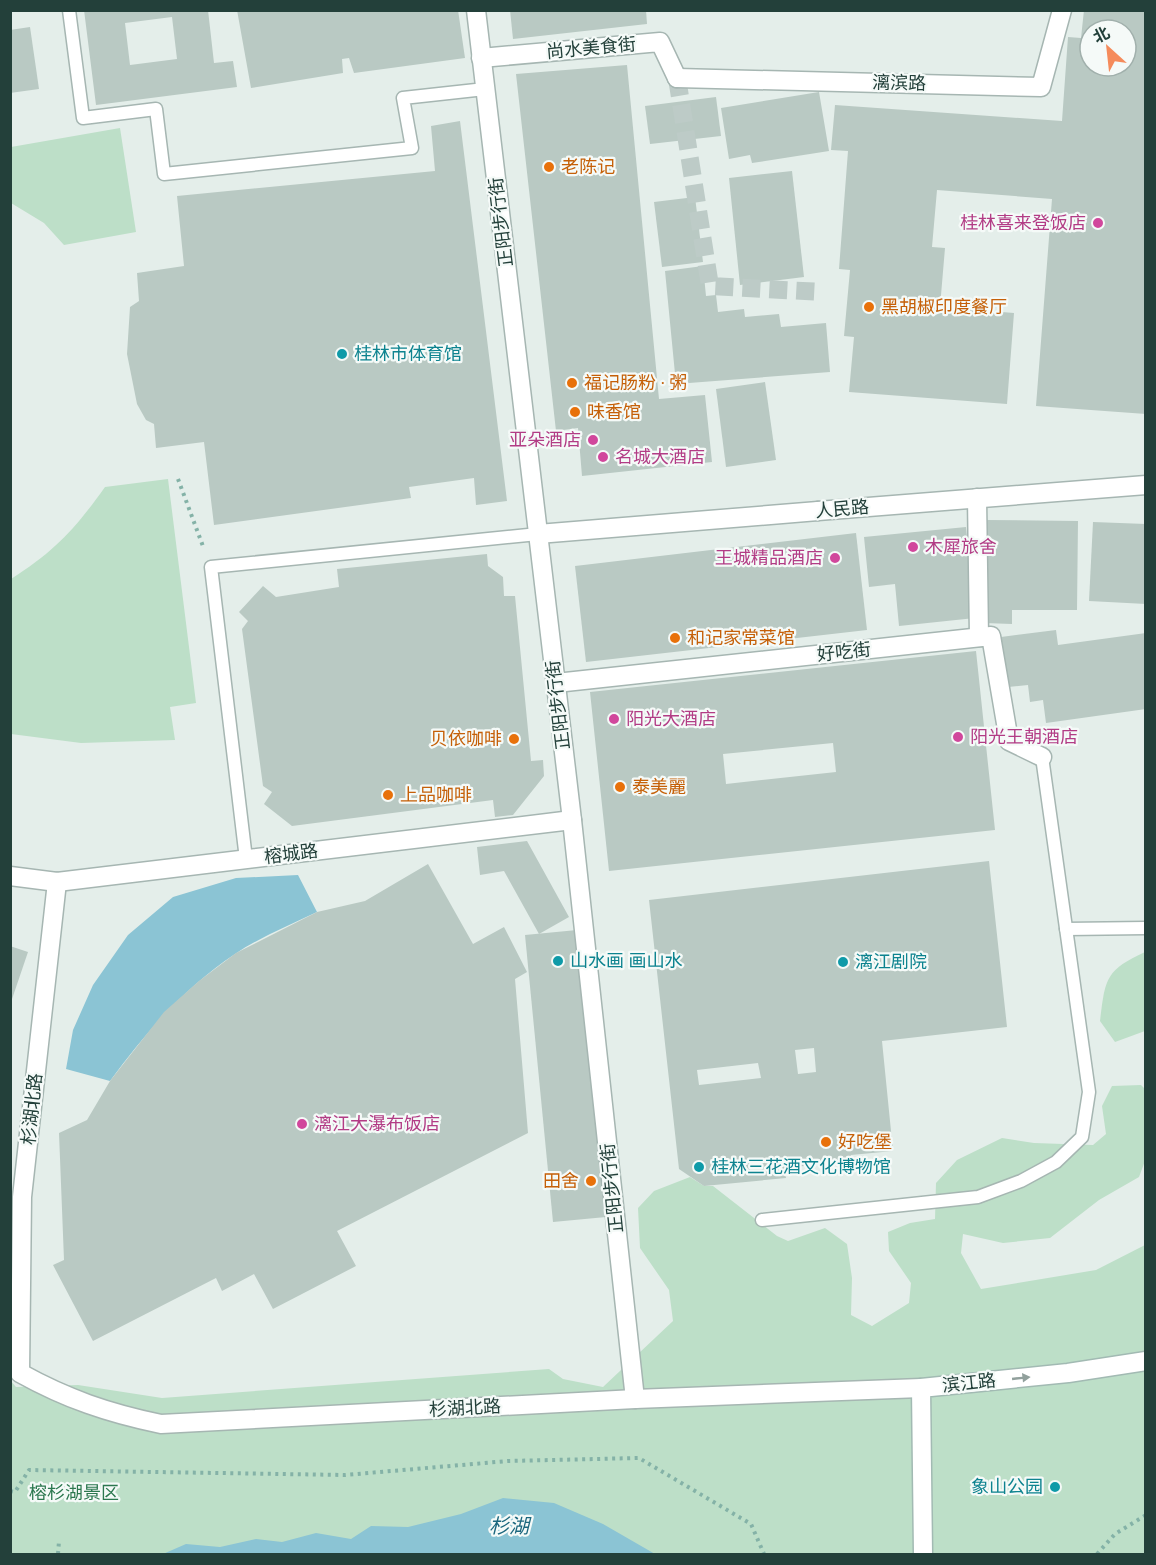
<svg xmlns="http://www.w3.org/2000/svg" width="1156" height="1565" font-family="Figtree,'Noto Sans SC',sans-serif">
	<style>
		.green { fill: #bddfc8 }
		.water { fill: #8bc4d4 }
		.building { fill: #b9c9c3; fill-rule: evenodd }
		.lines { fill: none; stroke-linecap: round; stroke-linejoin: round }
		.pedestrian-tunnel { stroke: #bdcbc7; stroke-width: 18; stroke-dasharray: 18 9; stroke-linecap: butt }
		.service-casing { stroke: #a6b6b2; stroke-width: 15 }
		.pedestrian-casing { stroke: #a6b6b2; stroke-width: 21 }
		.minor-casing { stroke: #a6b6b2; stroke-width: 21 }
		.tertiary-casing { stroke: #a6b6b2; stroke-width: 21 }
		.secondary-casing { stroke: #a2bab3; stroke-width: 21 }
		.path { stroke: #84b2a7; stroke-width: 4; stroke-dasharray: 3 4.5; stroke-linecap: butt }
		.service { stroke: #fff; stroke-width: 12 }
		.pedestrian { stroke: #fff; stroke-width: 18 }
		.minor { stroke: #fff; stroke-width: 18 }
		.tertiary { stroke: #fff; stroke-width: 18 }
		.secondary { stroke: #fff; stroke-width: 18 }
		.oneway { fill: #91a09c }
		.food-dot { fill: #e8710a; stroke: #f5faf8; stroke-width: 2 }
		.hotel-dot { fill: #d1479c; stroke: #f5faf8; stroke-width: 2 }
		.culture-dot { fill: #0f9aa8; stroke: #f5faf8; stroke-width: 2 }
		.labels { text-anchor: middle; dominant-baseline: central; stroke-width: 4.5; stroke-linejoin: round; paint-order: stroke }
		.street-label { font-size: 18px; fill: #23403a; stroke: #f5faf8 }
		.food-label { font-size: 18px; fill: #c56008; stroke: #f5faf8; text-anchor: start }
		.hotel-label { font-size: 18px; fill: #b23c85; stroke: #f5faf8; text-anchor: start }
		.culture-label { font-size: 18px; fill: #0d838f; stroke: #f5faf8; text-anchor: start }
		.park-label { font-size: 18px; fill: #2c784f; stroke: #f5faf8 }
		.water-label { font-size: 20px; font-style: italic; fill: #1b677e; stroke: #f5faf8 }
	</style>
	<rect width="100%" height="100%" fill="#e4eeea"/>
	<!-- green -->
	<g class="green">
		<path d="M120,128L136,232L64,245L44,223L11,203V147Z"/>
		<path d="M168,479L196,703L170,707L175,740L81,743L11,734V579C55,551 75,529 105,487Z"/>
		<path d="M1145,952V1031L1115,1042L1100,1021C1105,978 1106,970 1145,952Z"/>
		<path d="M1141,1085L1145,1089V1161L1139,1177L1099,1200L1050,1238L1003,1243L963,1234L961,1253L981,1289L1096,1270L1145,1245V1554H11L10,1380L16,1387L78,1385L162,1398L549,1369L563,1379L603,1387L673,1321L669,1290L640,1248L638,1208L654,1191L690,1177L704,1186H713L777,1236L788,1241L825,1228L847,1244L852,1278L851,1315L872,1326L909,1303L911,1283L889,1251L888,1232L910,1223L935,1219L936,1183L957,1160L1002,1138L1034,1143L1093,1145L1106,1134L1102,1106L1112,1086Z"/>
	</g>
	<!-- water -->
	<g class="water">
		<path d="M298,875L317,912C290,925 260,937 235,954C184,988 146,1032 110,1081L66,1069L73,1030L93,985L128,935L173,897L236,878Z"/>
		<path d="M503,1498L554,1503L603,1524L655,1554H163L186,1544L220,1547L256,1539L282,1542L316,1533L351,1539L371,1526L408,1527L461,1514Z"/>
	</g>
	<!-- building -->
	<g class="building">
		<path d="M84,10H208L214,63L233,61L237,87L96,105ZM172,17L177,59L130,65L125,23Z"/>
		<path d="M237,10H458L465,58L354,73L349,58L342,59L343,73L251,88Z"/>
		<path d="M510,10H646L647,24L513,39Z"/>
		<path d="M1084,10H1146V414L1036,406L1052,199L937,190L932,247L945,248L940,307L1014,313L1007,404L849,392L854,337L844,336L850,270L839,269L848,151L831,150L835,105L1062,121L1068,37L1081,38ZM1090,30H1126V66H1090Z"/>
		<path d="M30,27L39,89L10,93V30Z"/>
		<path d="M627,65L659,399L705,395L712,462L582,476L578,428L556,431L516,74Z"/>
		<path d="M819,92L829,151L752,163L750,155L729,159L721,108Z"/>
		<path d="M716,97L721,136L650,144L645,106Z"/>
		<path d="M460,121L507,501L476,505L474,478L409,487L411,498L214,525L204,442L156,448L154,424L146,420L137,404L127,354L130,307L139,301L137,273L184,266L177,196L435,171L431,126Z"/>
		<path d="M792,171L804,277L740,285L729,178Z"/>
		<path d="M695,197L703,262L662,267L654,202Z"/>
		<path d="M703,266L706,296L716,295L718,312L744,309L745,317L779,314L781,327L826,323L830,372L676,384L665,271Z"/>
		<path d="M765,382L776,460L726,467L716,389Z"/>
		<path d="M986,520L1078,521L1077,610H1012V624L984,623Z"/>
		<path d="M1093,522L1146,524V604L1089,601Z"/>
		<path d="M966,527L975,618L899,626L895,584L869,587L864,537Z"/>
		<path d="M856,533L867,630L586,662L575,566Z"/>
		<path d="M487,554L488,566L503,577L504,596H515L531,761L543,760L544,776L513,815L495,817L493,800L292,826L264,804L272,792L263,786L242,629L248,621L239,612L263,586L276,597L339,587L337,569Z"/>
		<path d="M1056,630L1058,645L1146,633V709L1046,723L1043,700L1030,702L1028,685L1008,687L1001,637Z"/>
		<path d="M976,651L995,830L609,871L590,692ZM833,743L836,772L726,784L723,754Z"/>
		<path d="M527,841L569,917L539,934L504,871L480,875L477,847Z"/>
		<path d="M989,861L1007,1027L882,1041L893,1151L851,1155L852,1161L785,1168L786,1178L704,1186L679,1169L649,900ZM814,1048L816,1072L798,1074L795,1050ZM758,1063L761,1078L699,1085L697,1070Z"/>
		<path d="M428,864L473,944L504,927L527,972L515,979L528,1133L337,1231L356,1266L273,1309L254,1274L222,1291L216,1278L93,1341L53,1265L64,1260L59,1133L87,1120L110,1081L164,1012L199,981L236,953L317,912L365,901Z"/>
		<path d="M577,930L606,1217L553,1222L525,935Z"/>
		<path d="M10,946L28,952L11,1002H10Z"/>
	</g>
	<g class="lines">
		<!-- pedestrian-tunnel -->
		<path class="pedestrian-tunnel" d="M677,78L710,286L822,292"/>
		<defs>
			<g id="service">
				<path d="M69,10L83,118L156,109L164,174L412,148L403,98L485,89"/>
				<path d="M246,859L211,567L538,534"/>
				<path d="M1066,929L1146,928"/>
				<path d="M762,1220L978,1197L1021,1181L1056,1162L1082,1137L1089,1092L1042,757"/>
			</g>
			<g id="pedestrian">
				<path d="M476,10L572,820L635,1399"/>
				<path d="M481,58L660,42L677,78"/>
				<path d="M977,498L979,637"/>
				<path d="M538,534L818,511"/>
				<path d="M556,683L991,636L1009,741L1042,757"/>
			</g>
			<g id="minor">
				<path d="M677,78L1041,87L1062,10"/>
				<path d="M818,511L1146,485"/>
			</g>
			<g id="tertiary">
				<path d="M10,876L57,882L572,820"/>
				<path d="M57,882L22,1197L20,1373C67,1399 108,1413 161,1424L635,1399L921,1388"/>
			</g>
			<path id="secondary" d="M923,1554L921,1388L1068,1373L1146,1361"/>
		</defs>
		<!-- service casing -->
		<use href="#service" class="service-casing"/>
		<!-- pedestrian casing -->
		<use href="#pedestrian" class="pedestrian-casing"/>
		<!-- minor casing -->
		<use href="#minor" class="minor-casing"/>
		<!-- tertiary casing -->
		<use href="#tertiary" class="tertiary-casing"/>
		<!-- secondary casing -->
		<use href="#secondary" class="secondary-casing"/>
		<!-- path -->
		<g class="path">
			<path d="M178,479L204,549"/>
			<path d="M10,1491L15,1492L29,1470L345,1475L508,1461L639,1458L751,1524L764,1554"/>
			<path d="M58,1554L59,1541"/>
			<path d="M1097,1554L1115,1534L1146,1515"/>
		</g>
		<!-- service -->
		<use href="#service" class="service"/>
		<!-- pedestrian -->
		<use href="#pedestrian" class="pedestrian"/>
		<!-- minor -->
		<use href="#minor" class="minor"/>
		<!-- tertiary -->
		<use href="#tertiary" class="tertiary"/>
		<!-- secondary -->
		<use href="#secondary" class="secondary"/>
	</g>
	<!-- one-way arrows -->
	<defs><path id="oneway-solid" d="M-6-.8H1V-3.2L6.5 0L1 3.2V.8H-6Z" transform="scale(1.5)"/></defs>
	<use class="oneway" href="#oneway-solid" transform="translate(1021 1378) rotate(-6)"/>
	<!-- markers -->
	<g class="food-dot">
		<circle cx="549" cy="167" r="6"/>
		<circle cx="869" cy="307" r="6"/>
		<circle cx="572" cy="383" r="6"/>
		<circle cx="575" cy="412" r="6"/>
		<circle cx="675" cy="638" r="6"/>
		<circle cx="514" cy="739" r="6"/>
		<circle cx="620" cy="787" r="6"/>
		<circle cx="388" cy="795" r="6"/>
		<circle cx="826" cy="1142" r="6"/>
		<circle cx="591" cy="1181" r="6"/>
	</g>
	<g class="hotel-dot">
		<circle cx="1098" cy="223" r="6"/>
		<circle cx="593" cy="440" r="6"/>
		<circle cx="603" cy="457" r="6"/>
		<circle cx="913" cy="547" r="6"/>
		<circle cx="835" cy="558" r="6"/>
		<circle cx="614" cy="719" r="6"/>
		<circle cx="958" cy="737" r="6"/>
		<circle cx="302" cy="1124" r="6"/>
	</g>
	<g class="culture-dot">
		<circle cx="342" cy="354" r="6"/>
		<circle cx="558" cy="961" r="6"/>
		<circle cx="843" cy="962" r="6"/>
		<circle cx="699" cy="1167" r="6"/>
		<circle cx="1055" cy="1487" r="6"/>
	</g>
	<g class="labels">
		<!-- street labels -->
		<g class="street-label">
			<text transform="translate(591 48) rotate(-5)">尚水美食街</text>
			<text transform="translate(899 83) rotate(1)">漓滨路</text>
			<text transform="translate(501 222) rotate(-97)">正阳步行街</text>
			<text transform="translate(842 509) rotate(-5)">人民路</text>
			<text transform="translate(844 652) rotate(-6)">好吃街</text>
			<text transform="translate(558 705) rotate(-97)">正阳步行街</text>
			<text transform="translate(291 854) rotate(-7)">榕城路</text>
			<text transform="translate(32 1109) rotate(-84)">杉湖北路</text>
			<text transform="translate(612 1188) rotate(-96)">正阳步行街</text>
			<text transform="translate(969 1383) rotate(-6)">滨江路</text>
			<text transform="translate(465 1408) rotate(-3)">杉湖北路</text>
		</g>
		<!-- food labels -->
		<g class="food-label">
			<text x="561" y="167">老陈记</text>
			<text x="881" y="307">黑胡椒印度餐厅</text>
			<text x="584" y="383">福记肠粉 · 粥</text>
			<text x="587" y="412">味香馆</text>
			<text x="687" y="638">和记家常菜馆</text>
			<text x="502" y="739" text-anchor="end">贝依咖啡</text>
			<text x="632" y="787">泰美麗</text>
			<text x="400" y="795">上品咖啡</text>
			<text x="838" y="1142">好吃堡</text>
			<text x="579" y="1181" text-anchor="end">田舍</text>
		</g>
		<!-- hotel labels -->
		<g class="hotel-label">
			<text x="1086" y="223" text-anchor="end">桂林喜来登饭店</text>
			<text x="581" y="440" text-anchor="end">亚朵酒店</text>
			<text x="615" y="457">名城大酒店</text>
			<text x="925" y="547">木犀旅舍</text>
			<text x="823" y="558" text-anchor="end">王城精品酒店</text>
			<text x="626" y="719">阳光大酒店</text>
			<text x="970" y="737">阳光王朝酒店</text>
			<text x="314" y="1124">漓江大瀑布饭店</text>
		</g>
		<!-- culture labels -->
		<g class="culture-label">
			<text x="354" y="354">桂林市体育馆</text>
			<text x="570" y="961">山水画 画山水</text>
			<text x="855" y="962">漓江剧院</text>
			<text x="711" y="1167">桂林三花酒文化博物馆</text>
			<text x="1043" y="1487" text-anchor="end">象山公园</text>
		</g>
		<!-- park labels -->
		<g class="park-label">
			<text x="74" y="1493">榕杉湖景区</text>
		</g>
		<!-- water labels -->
		<g class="water-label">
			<text x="509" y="1526">杉湖</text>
		</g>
	</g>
	<!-- border -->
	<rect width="1156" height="1565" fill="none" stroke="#23403a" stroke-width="24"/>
	<!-- north arrow -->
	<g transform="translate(1108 48) rotate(333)"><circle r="28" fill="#f5faf8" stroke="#a1b0ac" stroke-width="1.5"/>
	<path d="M0-4.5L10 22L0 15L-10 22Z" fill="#f58b5b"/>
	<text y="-9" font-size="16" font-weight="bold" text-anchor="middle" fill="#23403a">北</text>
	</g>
</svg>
